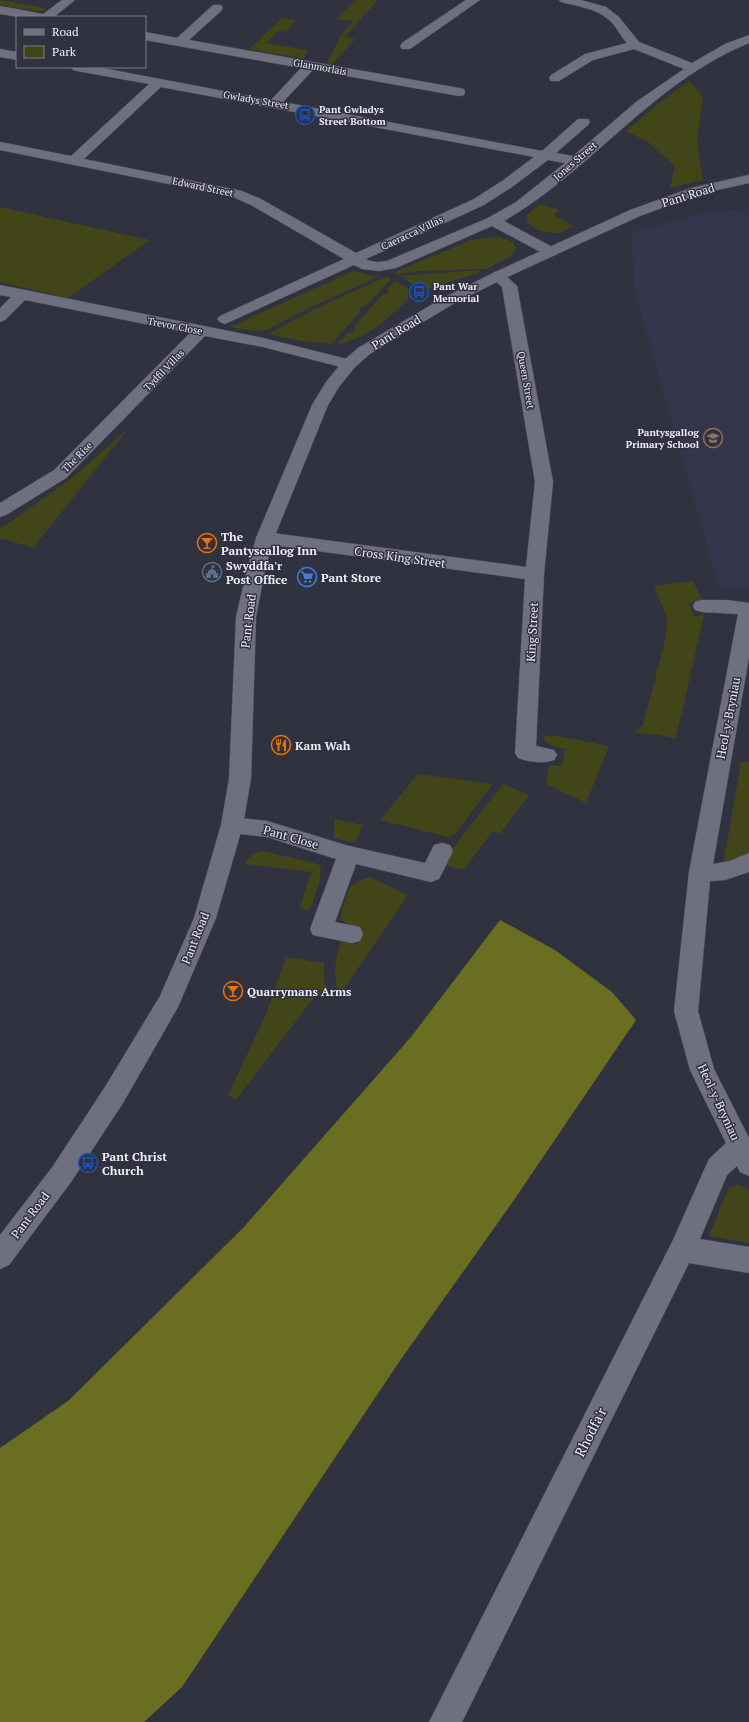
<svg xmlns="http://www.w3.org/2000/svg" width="749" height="1722" font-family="'PT Serif',serif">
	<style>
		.built { fill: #35364b }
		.green { fill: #424517 }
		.forest { fill: #6a6e20 }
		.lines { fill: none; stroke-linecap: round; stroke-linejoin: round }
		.minor-casing { stroke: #50505d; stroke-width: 1 }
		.tertiary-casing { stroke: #50505d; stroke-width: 1 }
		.minor { fill: #6e6f7f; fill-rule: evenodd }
		.tertiary { fill: #6e6f7f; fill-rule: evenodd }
		.labels { text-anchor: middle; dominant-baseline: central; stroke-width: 3; stroke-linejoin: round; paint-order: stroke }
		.far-street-label { font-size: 10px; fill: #eeeef8; stroke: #313240 }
		.far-poi-label { font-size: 10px; font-weight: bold; fill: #eeeef8; stroke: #313240; text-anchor: start }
		.street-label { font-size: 12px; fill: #eeeef8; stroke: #313240 }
		.poi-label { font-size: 12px; font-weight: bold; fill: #eeeef8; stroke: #313240; text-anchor: start }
		.near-street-label { font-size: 14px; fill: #eeeef8; stroke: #313240 }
	</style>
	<rect width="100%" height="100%" fill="#313240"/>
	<!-- built -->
	<path class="built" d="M737,210L749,216V588L719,587L634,288L632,232L710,212Z"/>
	<!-- green -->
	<g class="green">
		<path d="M0,0L44,8L46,10L44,12L0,5Z"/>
		<path d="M355,0H378L344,37L355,39L330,66L326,65L340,37L353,21L337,19Z"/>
		<path d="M282,18L296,20L286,32L278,31L266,43L307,50L304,59L249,49Z"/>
		<path d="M690,81L703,98L697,141L703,180L670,188L675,166L648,142L626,131L664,99Z"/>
		<path d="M540,204L559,210L554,215L574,226C570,228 566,230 562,232C550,235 531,231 526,219L528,214Z"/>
		<path d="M0,207L150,240L68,298L0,282Z"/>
		<path d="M493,237C502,238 513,239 516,248L512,256L486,269L421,271L397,274L395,272L471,240Z"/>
		<path d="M479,270L481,272L428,289L421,284L415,286L400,276Z"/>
		<path d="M353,271L378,277L315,305L266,330L253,331L230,327Z"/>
		<path d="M388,276L391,279L366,306H362L359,310L361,311L331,344L301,341L268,334L319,307Z"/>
		<path d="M395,281L408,288V299C386,320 369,338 337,344L349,332L352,333L356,328L354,327L382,295H386L389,291L386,290Z"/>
		<path d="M128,429L33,548L4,539L0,540V528L9,523L72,478Z"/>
		<path d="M693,581L702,600L689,603L694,616L704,615L676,738L653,734L634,733L643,725L664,645L668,620L654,586Z"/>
		<path d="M552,735L609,746L586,803L546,784L549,765L562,766L565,749C556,747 550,747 544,739L545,736Z"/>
		<path d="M741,762H749V852L730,862L724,861Z"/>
		<path d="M418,774L493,784L455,834L448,837L380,820Z"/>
		<path d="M503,784L529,795L500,834L493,831L465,868L456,869L446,865L452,849Z"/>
		<path d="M335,819L363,825L355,843L333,838Z"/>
		<path d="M263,851L318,864L321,868L320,880L310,910L300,908L311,872L245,864C249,856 254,852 263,851Z"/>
		<path d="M370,877L408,895L339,996C333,975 334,962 341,941L357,944L363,929C357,927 345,926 341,919C339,915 348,891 351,887C356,881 363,879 370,877Z"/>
		<path d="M286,957L324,963V980L329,996H315L236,1100L228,1095L266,1014Z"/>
		<path d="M739,1185L748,1189L749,1192V1243L709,1236L729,1187Z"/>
	</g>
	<!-- forest -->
	<path class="forest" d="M500,920L555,950L612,992L636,1020L514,1200L399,1362L182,1687L144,1722H0V1448L68,1401L243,1228L411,1037Z"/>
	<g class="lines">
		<defs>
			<g id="minor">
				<path d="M62,0H75L54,17H19L0,14V6L43,14Z"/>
				<path d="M466,0H480L410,49H402L400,46L402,43Z"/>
				<path d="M559,0H581L606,7L619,17L639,42L692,63L725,44L749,35V43C653,82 591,171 504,221L556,249L558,252L556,255L551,256L546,255L492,226L396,268L379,271L362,269L354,265L225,324L220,322L217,319L220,316L344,259L251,205L233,197L0,150V142L71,156L149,84L77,71L73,70L71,67H97L271,100L301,68L145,40V32L177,38L213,5H221L223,8L221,11L189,40L459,88L464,89L465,92L464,95L459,96L313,70L283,102L542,151L578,119H588L590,122L588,125L556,153L573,156L636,102L684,69L634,49L593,60L559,81H551L549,78L551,75L585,54L627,43C620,36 616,25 608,19C595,8 576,6 561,2ZM161,87L534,157L502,181L474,199L356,253L261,199L242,191L84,159ZM548,160L565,163L516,202L488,218L387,261C380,262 373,263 366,259L484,205L512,187Z"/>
				<path d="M0,49L17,52V60L0,57Z"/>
				<path d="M498,271L503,273L517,286L553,482L544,574L536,746L554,750L557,755L554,760C543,764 529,762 518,758L515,753L525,579L265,544L259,542L256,538L259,534L265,532L526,567L535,482L502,287L490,276L493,273Z"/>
				<path d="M0,285L263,338L355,361L357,364L355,367L349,369L263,347L205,336L66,478L6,515L0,517V503L54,470L190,333L25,300L5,320L0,322V308L11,297L0,295Z"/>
				<path d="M702,600H727L749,603V657L713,864L730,861L749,853V872L725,880L710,881L698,1011L714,1069L749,1138V1176L740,1172L737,1166L727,1175L700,1239L749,1247V1273L689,1263L462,1722H429L673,1240L709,1159L726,1143L690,1070L674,1011L689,872L738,614L702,612L695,610L693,606L695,602Z"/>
				<path d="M232,817L267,821L349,846L425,863L434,845L442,843L450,845L453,851L439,879L431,882L356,864L335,922L360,927L363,934L360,941L352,943L313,935L310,929L336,859L267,837L232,833L224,831L221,825L224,819Z"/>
			</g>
			<path id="tertiary" d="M749,175V183L700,194L640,216L503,279L453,304L370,354L355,367L339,387L328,405L274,538L265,570L256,617L251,779L243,825L216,918L178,1007L123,1103L71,1182L9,1265L0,1269V1235L53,1166L105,1087L160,996L194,918L221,825L229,779L236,617L247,570L256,538L312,405L326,382L343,361L358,348L443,298L493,273L630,210L691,188Z"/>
		</defs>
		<!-- minor casing -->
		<use href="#minor" class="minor-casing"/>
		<!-- tertiary casing -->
		<use href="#tertiary" class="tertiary-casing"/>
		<!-- minor -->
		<use href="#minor" class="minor"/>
		<!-- tertiary -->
		<use href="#tertiary" class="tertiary"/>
	</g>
	<!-- icons -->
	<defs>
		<symbol id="bus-ring" viewBox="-11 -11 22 22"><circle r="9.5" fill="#313240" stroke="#1a4fb4" stroke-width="1.5"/><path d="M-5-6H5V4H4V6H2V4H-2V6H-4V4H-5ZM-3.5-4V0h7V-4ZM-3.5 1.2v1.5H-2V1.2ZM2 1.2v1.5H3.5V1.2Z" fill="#1a4fb4"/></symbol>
		<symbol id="school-ring" viewBox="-11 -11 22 22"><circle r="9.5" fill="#313240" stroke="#8d6e63" stroke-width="1.5"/><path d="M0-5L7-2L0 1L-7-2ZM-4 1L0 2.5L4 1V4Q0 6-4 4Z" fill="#8d6e63"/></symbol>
		<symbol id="bar-ring" viewBox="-11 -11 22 22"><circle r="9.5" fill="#313240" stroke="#e8710a" stroke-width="1.5"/><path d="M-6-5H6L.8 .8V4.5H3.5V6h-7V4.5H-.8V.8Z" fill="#e8710a"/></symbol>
		<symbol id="civic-ring" viewBox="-11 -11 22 22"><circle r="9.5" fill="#313240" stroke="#5c6f8a" stroke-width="1.5"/><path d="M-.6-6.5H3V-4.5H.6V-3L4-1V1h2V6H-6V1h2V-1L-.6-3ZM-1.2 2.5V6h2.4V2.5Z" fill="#5c6f8a"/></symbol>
		<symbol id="supermarket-ring" viewBox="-11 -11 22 22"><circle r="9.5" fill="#313240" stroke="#3f7fe0" stroke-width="1.5"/><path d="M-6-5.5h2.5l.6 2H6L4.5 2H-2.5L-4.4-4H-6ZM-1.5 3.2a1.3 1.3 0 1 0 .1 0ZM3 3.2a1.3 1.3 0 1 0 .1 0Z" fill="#3f7fe0"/></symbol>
		<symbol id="restaurant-ring" viewBox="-11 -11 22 22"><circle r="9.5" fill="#313240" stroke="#e8710a" stroke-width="1.5"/><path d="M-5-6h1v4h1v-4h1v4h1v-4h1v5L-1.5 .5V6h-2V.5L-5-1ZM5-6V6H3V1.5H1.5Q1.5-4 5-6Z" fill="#e8710a"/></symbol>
	</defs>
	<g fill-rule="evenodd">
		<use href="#bus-ring" x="294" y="104" width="22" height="22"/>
		<use href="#bus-ring" x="408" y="281" width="22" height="22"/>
		<use href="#school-ring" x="702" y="427" width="22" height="22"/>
		<use href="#bar-ring" x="196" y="532" width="22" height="22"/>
		<use href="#civic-ring" x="201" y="561" width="22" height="22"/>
		<use href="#supermarket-ring" x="296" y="566" width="22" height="22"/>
		<use href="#restaurant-ring" x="270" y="734" width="22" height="22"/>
		<use href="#bar-ring" x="222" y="980" width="22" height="22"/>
		<use href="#bus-ring" x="77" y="1152" width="22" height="22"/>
	</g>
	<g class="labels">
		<!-- far-street labels -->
		<g class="far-street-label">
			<text transform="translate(320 67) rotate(10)">Glanmorlais</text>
			<text transform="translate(256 100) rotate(10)">Gwladys Street</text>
			<text transform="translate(575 161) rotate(-41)">Jones Street</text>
			<text transform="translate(203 187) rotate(12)">Edward Street</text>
			<text transform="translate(412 233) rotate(-25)">Caeracca Villas</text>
			<text transform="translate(175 326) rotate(11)">Trevor Close</text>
			<text transform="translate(164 370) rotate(-46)">Tydfil Villas</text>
			<text transform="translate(526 380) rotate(80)">Queen Street</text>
			<text transform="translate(77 457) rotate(-45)">The Rise</text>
		</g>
		<!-- far-poi labels -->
		<g class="far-poi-label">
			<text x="319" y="109">Pant Gwladys<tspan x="319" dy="12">Street Bottom</tspan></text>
			<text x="433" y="286">Pant War<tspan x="433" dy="12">Memorial</tspan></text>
			<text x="699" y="432" text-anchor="end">Pantysgallog<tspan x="699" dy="12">Primary School</tspan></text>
		</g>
		<!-- street labels -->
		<g class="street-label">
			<text transform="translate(688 195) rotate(-17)">Pant Road</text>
			<text transform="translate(396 332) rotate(-31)">Pant Road</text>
			<text transform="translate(400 557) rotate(8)">Cross King Street</text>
			<text transform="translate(248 621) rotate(-83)">Pant Road</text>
			<text transform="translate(532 632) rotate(-87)">King Street</text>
			<text transform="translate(728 718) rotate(-79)">Heol-y-Bryniau</text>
			<text transform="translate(291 837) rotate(16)">Pant Close</text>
			<text transform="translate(195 938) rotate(-68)">Pant Road</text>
			<text transform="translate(719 1102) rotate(65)">Heol-y-Bryniau</text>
			<text transform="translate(30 1215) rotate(-53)">Pant Road</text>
		</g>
		<!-- poi labels -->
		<g class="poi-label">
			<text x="221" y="536">The<tspan x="221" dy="14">Pantyscallog Inn</tspan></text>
			<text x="226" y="565">Swyddfa'r<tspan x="226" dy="14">Post Office</tspan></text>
			<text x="321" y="577">Pant Store</text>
			<text x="295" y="745">Kam Wah</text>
			<text x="247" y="991">Quarrymans Arms</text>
			<text x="102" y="1156">Pant Christ<tspan x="102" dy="14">Church</tspan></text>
		</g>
		<!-- near-street labels -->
		<g class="near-street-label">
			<text transform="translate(590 1432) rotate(-63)">Rhodfa'r</text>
		</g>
	</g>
	<!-- legend -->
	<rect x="16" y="16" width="130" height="52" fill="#313240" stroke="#7d7d8a"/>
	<rect x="24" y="29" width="20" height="6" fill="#6e6f7f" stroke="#7d7d8a"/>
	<text x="52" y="36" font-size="12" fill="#eeeef8">Road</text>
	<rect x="24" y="46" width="20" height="12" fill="#424517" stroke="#7d7d8a"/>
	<text x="52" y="56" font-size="12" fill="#eeeef8">Park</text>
</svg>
